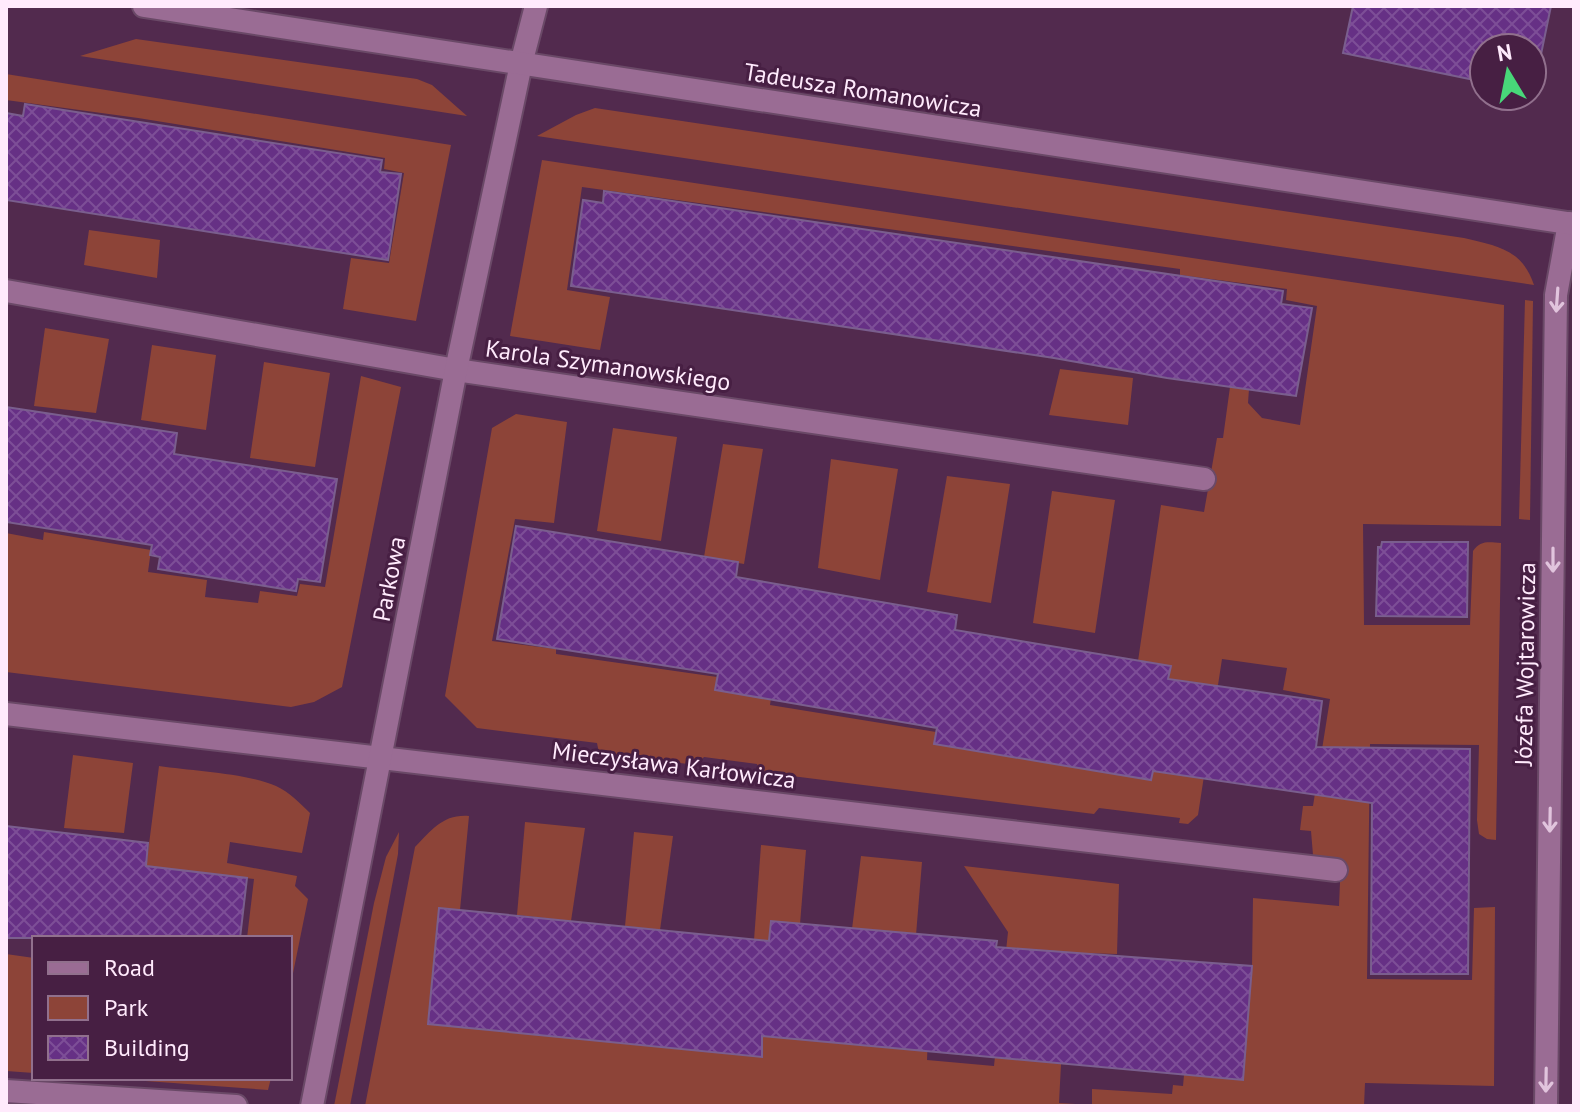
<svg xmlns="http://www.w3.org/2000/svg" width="1580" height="1112" font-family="'PT Sans',sans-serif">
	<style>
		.green { fill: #8d4438 }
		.building { fill: url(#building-cross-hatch); stroke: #7a5e8e; stroke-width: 2 }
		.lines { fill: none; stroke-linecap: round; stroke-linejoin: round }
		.minor-casing { stroke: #6a4967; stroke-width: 26 }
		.tertiary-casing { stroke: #6a4967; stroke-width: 26 }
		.minor { stroke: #9a6c94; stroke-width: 22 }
		.tertiary { stroke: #9a6c94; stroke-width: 22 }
		.oneway { stroke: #e1c4dd }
		.labels { text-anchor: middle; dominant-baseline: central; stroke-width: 6; stroke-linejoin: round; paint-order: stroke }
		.street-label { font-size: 24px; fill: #ffeafc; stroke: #471f43 }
	</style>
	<defs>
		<pattern id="building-cross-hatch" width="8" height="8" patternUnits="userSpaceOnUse" patternTransform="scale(2)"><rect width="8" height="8" fill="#663085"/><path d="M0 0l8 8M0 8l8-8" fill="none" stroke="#7d4e97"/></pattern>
	</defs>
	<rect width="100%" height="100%" fill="#522a4e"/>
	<!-- green -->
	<g class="green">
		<path d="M136,39L417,79L432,85L467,116L80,56Z"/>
		<path d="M6,74L451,145L416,321L343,309L351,258L389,263L404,173L384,169L385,158L138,118L6,100Z"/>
		<path d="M595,108L1464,238C1497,246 1522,249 1534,285L537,136L576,115Z"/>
		<path d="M542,160L1504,305L1501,526L1363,524L1364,625H1470L1473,551C1480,540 1489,542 1501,543L1496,840L1487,839L1479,834L1477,820L1479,745L1370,744L1367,979L1472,980L1474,908L1495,907L1494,1086L1365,1083L1364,1106H365L415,847C432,830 443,814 469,816L460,910L440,908L615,1042L761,1057L762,1036L913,1049L928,1036L927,1060L994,1066L1008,932L964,866L1119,884L1117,954L1082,953L1073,1065L1061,1064L1059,1103L1092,1105V1089L1172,1094L1173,1085L1183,1086L1184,1075L1243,1080L1252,966L1253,898L1339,906L1341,859L1313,855L1311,831L1300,830L1303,806H1313L1330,699L1283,690L1287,668L1222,659L1198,815L1188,824L1179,823L1180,818L1099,808L1094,814L760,772L757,764L704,757L696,765L599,753L597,743L477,728L445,696L492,428L516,414L567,422L554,523L515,519L492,641L556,649V654L717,677L716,690L771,698L770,705L936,732L934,744L1151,780L1171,667L1138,661L1161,505L1204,512L1217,438H1223L1230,387L1249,389L1248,403L1262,418L1300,425L1317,306L1286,300L1287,289L1180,275V269L582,187L567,290L610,297L600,350L510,336Z"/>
		<path d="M89,230L160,240L157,278L84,265Z"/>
		<path d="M1525,300L1533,301L1530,520L1519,519Z"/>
		<path d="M45,328L109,339L96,413L34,406Z"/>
		<path d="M152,345L216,355L206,430L141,420Z"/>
		<path d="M264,362L330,373L315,467L250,458Z"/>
		<path d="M1060,369L1133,378L1128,425L1049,415Z"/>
		<path d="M361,376L401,387L342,687L314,702L291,707L6,672V533L43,540L44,532L151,550L148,572L207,580L205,597L258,603L260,591L297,596L300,584L325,587Z"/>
		<path d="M613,428L677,437L661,541L597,531Z"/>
		<path d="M723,444L763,449L744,564L704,557Z"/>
		<path d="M831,459L898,469L880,580L818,568Z"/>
		<path d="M947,476L1010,484L991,603L927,592Z"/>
		<path d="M1052,491L1115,500L1095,633L1033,623Z"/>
		<path d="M73,755L133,763L124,833L64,828Z"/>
		<path d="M159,766C192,771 246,773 276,786C289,792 300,803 310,813L302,853L230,842L227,863L297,876L295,886L308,899L290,988V938H247L254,879L159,868L151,938H137Z"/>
		<path d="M525,822L585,828L571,921L517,915Z"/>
		<path d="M399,832L398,854L350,1106H334L374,903L386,857Z"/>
		<path d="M634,832L673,836L660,930L625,926Z"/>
		<path d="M761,845L806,850L800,924L769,941L754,940Z"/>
		<path d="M861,856L922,862L916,935L852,929Z"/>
		<path d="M6,954L34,958V1073L6,1071Z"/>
		<path d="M104,1078H271L268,1090Z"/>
	</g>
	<!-- building -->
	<g class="building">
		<path d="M1353,6H1551L1533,93L1532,48H1484V82L1343,53Z"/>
		<path d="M25,104L382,160L380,172L401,174L388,260L6,200V113L23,116Z"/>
		<path d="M604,191L1283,291L1281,304L1312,308L1296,396L1167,378L1054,358L571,286L583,200L603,203Z"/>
		<path d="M6,407L177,433L174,454L337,479L320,582L298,579L296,591L158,569L160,557L150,555L152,545L6,522Z"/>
		<path d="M516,526L738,562L736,577L957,615L955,630L1171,666L1168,679L1322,701L1316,747L1470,749L1468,974H1371L1372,803L1153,771L1151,780L934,744L937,728L715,690L718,674L497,639Z"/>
		<path d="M1382,542H1468L1467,617L1376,616L1378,547H1381Z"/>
		<path d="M6,826L148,843L146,866L247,878L240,938H6Z"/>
		<path d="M439,908L769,941L771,921L997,941L996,947L1252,966L1243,1080L762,1036V1057L428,1024Z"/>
	</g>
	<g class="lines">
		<defs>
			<g id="minor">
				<path d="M6,291L456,370L1204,479"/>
				<path d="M6,714L1336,870"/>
				<path d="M6,1091L236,1106"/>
				<path d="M312,1106L456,370L521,64L536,6"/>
				<path d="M1546,1106L1556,295L1569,223"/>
			</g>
			<path id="tertiary" d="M144,6L1574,224"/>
		</defs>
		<!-- minor casing -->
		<use href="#minor" class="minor-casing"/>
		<!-- tertiary casing -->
		<use href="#tertiary" class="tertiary-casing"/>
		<!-- minor -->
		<use href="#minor" class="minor"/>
		<!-- tertiary -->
		<use href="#tertiary" class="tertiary"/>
	</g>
	<!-- one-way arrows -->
	<defs><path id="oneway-shaft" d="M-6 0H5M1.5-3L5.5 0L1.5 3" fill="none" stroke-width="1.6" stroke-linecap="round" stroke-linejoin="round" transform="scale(2)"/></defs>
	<g class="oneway">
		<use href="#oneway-shaft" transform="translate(1557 300) rotate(94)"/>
		<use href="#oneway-shaft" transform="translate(1553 560) rotate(90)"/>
		<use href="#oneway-shaft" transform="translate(1550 820) rotate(91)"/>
		<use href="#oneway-shaft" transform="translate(1546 1080) rotate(91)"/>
	</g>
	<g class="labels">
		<!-- street labels -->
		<g class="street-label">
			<text transform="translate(863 90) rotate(9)">Tadeusza Romanowicza</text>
			<text transform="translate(608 365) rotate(8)">Karola Szymanowskiego</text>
			<text transform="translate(389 579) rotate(-79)">Parkowa</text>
			<text transform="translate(1525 664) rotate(-89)">Józefa Wojtarowicza</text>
			<text transform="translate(674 765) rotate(7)">Mieczysława Karłowicza</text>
		</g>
	</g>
	<!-- border -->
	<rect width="1580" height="1112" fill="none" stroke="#ffeafc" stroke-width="16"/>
	<!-- legend -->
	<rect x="32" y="936" width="260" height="144" fill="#471f43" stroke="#91708d" stroke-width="2"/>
	<rect x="48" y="962" width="40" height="12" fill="#9a6c94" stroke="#91708d" stroke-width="2"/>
	<text x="104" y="976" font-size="24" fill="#ffeafc">Road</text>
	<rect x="48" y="996" width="40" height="24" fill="#8d4438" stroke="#91708d" stroke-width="2"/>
	<text x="104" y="1016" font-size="24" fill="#ffeafc">Park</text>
	<rect x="48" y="1036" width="40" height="24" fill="url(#building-cross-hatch)" stroke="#91708d" stroke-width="2"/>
	<text x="104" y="1056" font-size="24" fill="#ffeafc">Building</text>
	<!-- north arrow -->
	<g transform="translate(1508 72) rotate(350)"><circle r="38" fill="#471f43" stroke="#91708d" stroke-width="2"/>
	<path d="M0-6L14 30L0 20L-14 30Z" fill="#48d779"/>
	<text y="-12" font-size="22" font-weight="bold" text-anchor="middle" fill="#ffeafc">N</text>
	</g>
</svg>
